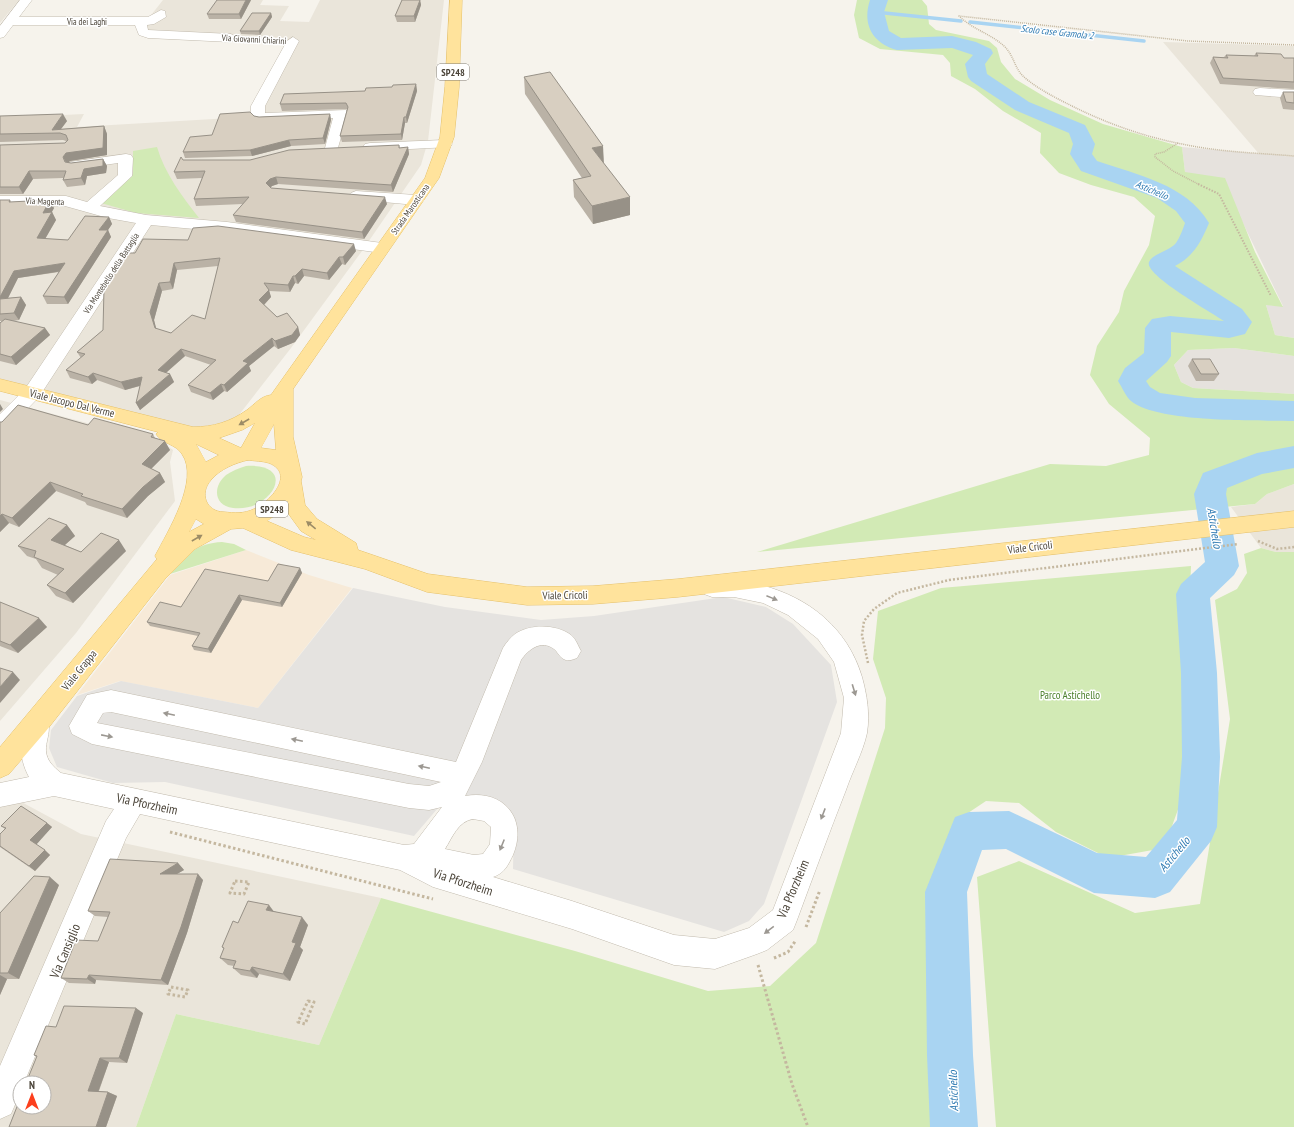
<svg xmlns="http://www.w3.org/2000/svg" width="1294" height="1127" font-family="'PT Sans Narrow',sans-serif">
	<style>
		.residential { fill: #eae5da; fill-rule: evenodd }
		.commercial { fill: #f7ead8 }
		.industrial { fill: #e6e2dd }
		.green { fill: #d2eab5 }
		.parking { fill: #e5e3e0 }
		.lines { fill: none; stroke-linecap: round; stroke-linejoin: round }
		.stream { stroke: #a9d4f2; stroke-width: 3.5 }
		.river { fill: #a9d4f2; fill-rule: evenodd }
		.minor-casing { stroke: #c2bbae; stroke-width: 1 }
		.major-casing { stroke: #e6c16a; stroke-width: 1 }
		.path-far3 { stroke: #c4b79f; stroke-width: 1.5; stroke-dasharray: 1 1; stroke-linecap: butt }
		.path-far2 { stroke: #c4b79f; stroke-width: 2; stroke-dasharray: 1.5 1.5; stroke-linecap: butt }
		.path-far1 { stroke: #c4b79f; stroke-width: 2.5; stroke-dasharray: 2 2; stroke-linecap: butt }
		.path { stroke: #c4b79f; stroke-width: 3; stroke-dasharray: 2.5 2.5; stroke-linecap: butt }
		.minor { fill: #fff; fill-rule: evenodd }
		.major { fill: #ffe39c; fill-rule: evenodd }
		.wall { fill: #bab2a6; fill-rule: evenodd }
		.shaded-wall { fill: #979187 }
		.building { fill: #d8cfc1; stroke: #979187; fill-rule: evenodd }
		.oneway { fill: #9c8c66 }
		.oneway2 { fill: #9c9892 }
		.labels { text-anchor: middle; dominant-baseline: central; stroke-width: 3; stroke-linejoin: round; paint-order: stroke }
		.far-street-label { font-size: 9px; fill: #4b4439; stroke: #fff }
		.far-water-label { font-size: 10px; font-style: italic; fill: #2e7ab2; stroke: #fff }
		.shield { fill: #fff; stroke: #817c74; stroke-width: 1 }
		.shield-label { font-size: 10px; font-weight: bold; fill: #4b4439 }
		.street-label { font-size: 11px; fill: #4b4439; stroke: #fff }
		.park-label { font-size: 11px; fill: #4a7f2a; stroke: #fff }
		.water-label { font-size: 12px; font-style: italic; fill: #2e7ab2; stroke: #fff }
		.near-street-label { font-size: 13px; fill: #4b4439; stroke: #fff }
	</style>
	<rect width="100%" height="100%" fill="#f6f3ec"/>
	<!-- residential -->
	<g class="residential">
		<path d="M0,0H19L0,23Z"/>
		<path d="M163,0H263L260,5L289,6L280,21L309,22L320,0H444L428,141L421,165L362,251L291,348L235,420L186,430L0,385V118L84,114L77,127L248,117L254,112L292,41L263,42L145,36L138,34L136,25L148,19Z"/>
		<path d="M1163,42L1294,46V157L1260,155Z"/>
		<path d="M0,400L163,443L173,450L170,462L175,501L76,633L0,721Z"/>
		<path d="M1294,484V552H1276L1261,548L1231,507L1255,504L1267,494Z"/>
		<path d="M14,798L81,834L381,898L319,1045L176,1014L136,1127H0V804ZM20,1083H44V1107H20Z"/>
	</g>
	<!-- commercial -->
	<path class="commercial" d="M246,550L309,575L352,588L258,708L120,681L77,695L170,575Z"/>
	<!-- industrial -->
	<g class="industrial">
		<path d="M1182,147L1294,157V338L1275,335L1266,305L1283,306L1241,219L1185,172Z"/>
		<path d="M1234,348L1294,356V394L1193,388L1181,382L1174,365L1188,350Z"/>
	</g>
	<!-- green -->
	<g class="green">
		<path d="M857,0H922L927,6L929,24L936,30L989,41L997,48L1001,62L1015,79L1050,100L1103,124L1182,147L1185,172L1225,178L1255,252L1283,307L1266,305L1275,335L1294,338V356L1234,348L1188,350L1174,365L1181,382L1193,388L1294,394V484L1267,494L1255,504L757,552L1050,464L1106,466L1149,455L1150,438L1109,404L1090,375L1097,346L1119,312L1124,291L1149,245L1155,216L1134,197L1091,185L1059,173L1040,153L1041,133L1003,111L975,89L951,76L950,63L943,55L880,49L859,38L854,15Z"/>
		<path d="M157,147C165,174 182,196 199,218L136,213L101,203V201L133,174V151Z"/>
		<path d="M246,466C300,463 271,513 233,508C213,505 213,486 226,475C232,471 239,468 246,466Z"/>
		<path d="M222,542L234,544L246,550L170,574C185,555 197,543 222,542Z"/>
		<path d="M1261,548L1276,552H1294V1127H996L977,877L1019,861L1135,913L1200,904L1230,719L1215,600L1237,589L1247,573L1244,554Z"/>
		<path d="M1191,566L1189,616L1188,782L1164,848L1108,858L1056,832L1019,803L986,801L959,819L936,893L942,1127H136L176,1014L319,1045L381,898L575,951L708,991L770,986L816,943L885,728L886,698L873,659L878,611L941,588Z"/>
	</g>
	<!-- parking -->
	<path class="parking" d="M353,588L445,607L541,620L594,616L723,597L766,607L793,624L831,665L837,702L764,904L749,921L724,932L513,869L514,822L497,800L464,799L438,808L414,836L165,782L113,783L57,767L49,748L51,730L77,696L121,681L258,708Z"/>
	<g class="lines">
		<!-- stream -->
		<g class="stream">
			<path d="M875,12L961,21"/>
			<path d="M970,22L1144,41"/>
		</g>
		<!-- river -->
		<g class="river">
			<path d="M870,0H888L884,12L889,31L901,38L952,36L976,42L991,49L993,53L985,64L987,74L1029,102L1085,125L1095,144L1092,154L1097,161C1137,175 1186,184 1209,223C1201,242 1194,256 1175,266L1242,309L1252,322L1245,334L1229,338L1171,332V356L1167,362L1146,381L1150,387L1160,393L1195,398L1294,401V421C1257,420 1158,423 1131,401C1126,397 1122,387 1118,381L1125,368L1144,353L1145,328L1152,319L1170,316L1224,321C1213,313 1144,275 1149,262C1153,253 1170,251 1176,243C1180,237 1183,229 1185,223L1176,211L1157,198L1081,171L1070,154L1073,144L1069,133L1015,110L971,81L968,77L965,64L973,55L952,48L897,50C872,43 862,24 870,0Z"/>
			<path d="M1294,446V468L1262,474L1227,488L1226,494L1239,566L1234,575L1210,598L1217,673L1220,757L1217,827L1211,841L1170,892L1155,898L1094,893L1006,849L982,850L967,892L973,1055L978,1127H930L927,1055L925,892L955,817L969,812L1009,811L1097,853L1146,857L1177,820L1182,757L1181,673L1176,594L1181,584L1205,562L1194,494L1203,473L1257,453Z"/>
		</g>
		<defs>
			<g id="minor">
				<path d="M20,0H32L19,17H148L161,10L165,11L166,17L154,24L147,25L148,30L231,34L237,38L231,42L148,38L139,35L135,25H13L4,37L0,38V26Z"/>
				<path d="M293,37L299,41L265,106V113L346,110L348,113L337,151H327L325,148L333,118L261,121L256,120L251,114V106L287,41Z"/>
				<path d="M1260,88L1294,90V98L1255,95L1253,92L1255,89Z"/>
				<path d="M445,140L450,141L452,144L450,147L370,151L365,150L363,147L365,144L370,143Z"/>
				<path d="M126,154L131,155L133,158L132,176L100,206L146,215L227,222L382,243L388,245L390,248L388,251L382,253L227,232L151,225L39,397L7,430L0,432V414L25,389L136,223L108,218L65,206H0V196H66L87,202L118,175V163L75,169L70,168L68,165L70,162Z"/>
				<path d="M356,191L416,195L421,197L424,200L421,203L416,205L351,199L348,196L351,193Z"/>
				<path d="M712,579C778,579 842,610 862,677C867,695 870,714 867,733C863,752 852,772 846,790C829,833 813,877 797,920L793,930L767,950L757,954L715,969L674,965L572,929L433,887L400,870L140,814L126,838L24,1083H20V1093L11,1114L0,1119V1066L106,821L114,809L54,796L0,807V783L29,777C18,757 19,736 28,715L37,712L46,715C57,739 31,750 61,773L404,845L414,844L442,807L429,810L409,808L92,744L72,734L69,726L87,695L111,690L456,762L503,648C506,643 510,638 515,634C530,624 556,624 571,635C576,639 578,646 581,651L577,658C572,660 567,662 562,658C559,656 557,651 554,649C541,639 528,650 521,660L482,762L465,796C504,789 528,819 513,855C508,865 505,873 493,877L572,901L674,935L715,939L749,928L773,910L841,733L844,698L834,662L818,639L788,615L763,603L734,597H712L704,594L701,588L704,582ZM111,712L441,782L429,786L409,784L97,723L103,713ZM473,819L484,821L491,827L490,844L483,854L474,855L445,849C452,838 458,821 473,819Z"/>
			</g>
			<path id="major" d="M450,0H462L459,87L454,137L439,178L293,389V437L302,477L301,481L305,505L317,519L356,543L358,550L428,574L527,587L593,586L678,579L1294,511V527L678,597L593,604L527,605L427,592L365,569L291,550L243,528L231,529L195,549L165,579L46,731L9,774L0,778V747L157,559L155,556C168,531 200,480 182,454C176,444 162,444 156,434L158,432L0,391V379L193,427C213,427 230,422 247,410C255,404 261,396 271,395L425,178L440,137L445,87ZM255,423L241,448L219,438L242,430ZM274,424L276,450L261,448ZM196,444L219,455L206,462ZM248,460C254,461 263,461 269,463C296,474 270,502 254,509C244,514 234,513 224,512C206,512 199,493 211,480C220,469 235,463 248,460ZM285,509L301,531L316,540L304,537L267,521ZM196,519L204,524L189,532Z"/>
		</defs>
		<!-- minor casing -->
		<use href="#minor" class="minor-casing"/>
		<!-- major casing -->
		<use href="#major" class="major-casing"/>
		<!-- path-far3 -->
		<g class="path-far3">
			<path d="M246,40L277,41"/>
			<path d="M1294,45L1188,41L959,16C972,29 991,34 1004,46C1014,55 1014,68 1024,77C1039,90 1058,99 1076,108C1109,124 1145,137 1182,144C1219,152 1257,153 1294,156"/>
			<path d="M1178,143L1164,152L1155,154V157L1173,171L1200,185"/>
		</g>
		<!-- path-far2 -->
		<path class="path-far2" d="M1198,184L1219,194L1271,296"/>
		<!-- path-far1 -->
		<g class="path-far1">
			<path d="M1258,541L1277,549L1294,547"/>
			<path d="M868,663L862,635L864,621L874,609L897,593L949,580L1238,544"/>
		</g>
		<!-- path -->
		<g class="path">
			<path d="M170,832L433,899"/>
			<path d="M235,881L249,882L244,894L230,893Z"/>
			<path d="M806,927L820,890"/>
			<path d="M774,958L788,952L796,940"/>
			<path d="M758,965L792,1084L808,1127"/>
			<path d="M171,987L188,990L185,997L168,994Z"/>
			<path d="M308,1001L314,1002L305,1024L298,1022Z"/>
		</g>
		<!-- minor -->
		<use href="#minor" class="minor"/>
		<!-- major -->
		<use href="#major" class="major"/>
	</g>
	<!-- wall -->
	<g class="wall">
		<path d="M251,0L241,19H209L207,14Z"/>
		<path d="M402,0H420L421,5L415,22H397L395,16Z"/>
		<path d="M271,13L272,17L260,35L241,34L240,31Z"/>
		<path d="M1256,53L1284,58H1294V89L1220,84L1210,63L1213,57H1224L1226,55L1254,56Z"/>
		<path d="M524,77L604,164L630,215L593,224L574,197L573,180L582,178L525,94Z"/>
		<path d="M416,84L417,91L407,123H405L402,140L342,142L340,136L347,109L282,111L280,104L365,91Z"/>
		<path d="M1283,92H1294V110L1283,109L1280,98Z"/>
		<path d="M330,114L331,120L325,144L291,146L252,156L185,158L183,152L212,135L254,116L259,117Z"/>
		<path d="M0,116L67,121L61,129L104,126L107,134V155L70,161L68,162L71,163L103,159L107,166L106,173L87,176L85,185L67,187L63,180V178L33,179L23,194H0V145L65,143L66,141L63,140L0,142Z"/>
		<path d="M399,145L400,148L408,147L409,154L393,192L278,184L272,186L270,188L387,204L364,239L236,222L233,215L243,204L196,206L194,199L202,178L177,179L174,172L183,160H250Z"/>
		<path d="M0,200H10L11,202L54,208L52,212L56,220L45,239L68,240L109,217L112,224L108,230L111,237L68,304H47L43,296L59,272L18,278L8,298L21,297L26,305L19,320L13,321L45,328L50,335L16,365L0,361V323L2,321H0Z"/>
		<path d="M356,251L345,265L342,264L329,280L304,276L298,284L295,283L290,292L269,291L271,297L264,305L277,317L298,327L300,335L295,342L278,349L274,346L249,366L251,371L227,392L224,391L213,400L191,392L188,385L211,365L185,356L166,373L170,374L174,382L140,410L136,403L140,386L125,390L97,380L92,384L70,378L66,370L81,358L77,352L103,330L127,253ZM218,266L205,319L171,333L156,329L154,320L162,291L173,289L177,270Z"/>
		<path d="M1192,359L1219,374L1214,381H1196L1188,366Z"/>
		<path d="M0,422L88,425L153,434L155,438L170,450L151,469L160,473L165,482L148,496L127,518L87,505L85,502L56,491L19,527L9,523L0,532Z"/>
		<path d="M67,525L75,536L65,545L81,552L126,551L73,603L56,596L47,585L58,575L42,568L36,559L27,556L18,546Z"/>
		<path d="M300,568L302,573L282,607L242,600L211,653L194,650L192,646L198,636L150,626L147,622L181,607L268,581Z"/>
		<path d="M0,602L47,627L18,653L0,646Z"/>
		<path d="M47,823L52,827L36,844L50,855L35,871L0,847V834L5,829L1,826Z"/>
		<path d="M178,863L184,870L177,874L203,880L187,933L168,985L96,980L95,984L69,983L61,978L98,941L108,917L95,916L88,911Z"/>
		<path d="M59,885L19,979H7L0,995V913Z"/>
		<path d="M274,911L308,925L300,947L303,950L290,981L259,974L257,978L241,975L233,968L234,966L228,965L220,958L224,949L222,947L238,923Z"/>
		<path d="M143,1013L127,1063L109,1062L99,1091L108,1092L117,1096L106,1127H9L37,1057L34,1055L56,1027Z"/>
	</g>
	<!-- shaded-wall -->
	<g class="shaded-wall">
		<path d="M246,0H251L241,19L239,14Z"/>
		<path d="M420,0L421,5L415,22L414,16Z"/>
		<path d="M271,13L272,17L260,35L259,31Z"/>
		<path d="M416,84L417,91L407,123L406,117Z"/>
		<path d="M63,114L67,121L58,133L52,130Z"/>
		<path d="M330,114L331,120L325,144L323,138Z"/>
		<path d="M404,117L405,123L402,140L401,134Z"/>
		<path d="M104,126L107,134V155L70,161L67,164L63,157L66,153Z"/>
		<path d="M289,140L291,146L252,156L250,150Z"/>
		<path d="M603,146L604,164L592,148Z"/>
		<path d="M408,147L409,154L393,192L391,185Z"/>
		<path d="M103,159L107,166L106,173L87,176L85,185L81,178L84,169Z"/>
		<path d="M29,171L33,179L23,194L19,187Z"/>
		<path d="M276,177L278,184L272,186L268,190L266,183L270,179Z"/>
		<path d="M385,197L387,204L364,239L362,232Z"/>
		<path d="M630,197V215L593,224L592,206Z"/>
		<path d="M50,200L54,208L47,220L43,213Z"/>
		<path d="M52,212L56,220L41,246L37,238Z"/>
		<path d="M109,217L112,224L108,230L111,237L68,304L64,297L99,230Z"/>
		<path d="M354,244L356,251L345,265L343,257Z"/>
		<path d="M339,257L342,264L329,280L327,273Z"/>
		<path d="M65,263L69,270L18,278L4,306L0,300V297L14,271Z"/>
		<path d="M174,263L177,270L173,289L170,282Z"/>
		<path d="M302,269L304,276L298,284L295,276Z"/>
		<path d="M293,276L295,283L290,292L288,285Z"/>
		<path d="M159,283L162,291L154,320L158,335L155,328L150,312Z"/>
		<path d="M269,290L271,297L261,308L259,300Z"/>
		<path d="M21,297L26,305L19,320L14,313Z"/>
		<path d="M298,327L300,335L295,342L278,349L275,341Z"/>
		<path d="M45,328L50,335L16,365L11,357Z"/>
		<path d="M272,338L274,346L249,366L251,371L227,392L224,385L243,361Z"/>
		<path d="M181,349L185,356L161,377L158,370Z"/>
		<path d="M93,373L97,380L92,384L88,377Z"/>
		<path d="M170,374L174,382L140,410L136,403Z"/>
		<path d="M142,377L146,384L125,390L121,382Z"/>
		<path d="M221,384L224,391L213,400L210,393Z"/>
		<path d="M0,404L3,409L0,412Z"/>
		<path d="M165,441L170,450L147,473L142,464Z"/>
		<path d="M160,473L165,482L148,496L127,518L122,509L143,487Z"/>
		<path d="M50,482L56,491L19,527L12,518Z"/>
		<path d="M2,514L9,523L0,532V516Z"/>
		<path d="M67,525L75,536L59,550L51,540Z"/>
		<path d="M119,540L126,551L73,603L65,593Z"/>
		<path d="M300,568L302,573L282,607L280,603Z"/>
		<path d="M239,595L242,600L211,653L208,649Z"/>
		<path d="M39,618L47,627L18,653L10,645Z"/>
		<path d="M13,672L20,680L0,703V687Z"/>
		<path d="M47,823L52,827L36,845L30,840Z"/>
		<path d="M45,850L50,855L35,871L29,866Z"/>
		<path d="M178,863L184,870L166,880L160,874Z"/>
		<path d="M198,874L203,880L187,933L168,985L161,980Z"/>
		<path d="M50,877L59,885L19,979L8,973Z"/>
		<path d="M269,905L275,913L266,910Z"/>
		<path d="M302,917L308,925L300,947L303,950L290,981L283,974L292,942Z"/>
		<path d="M252,967L259,974L257,978L250,971Z"/>
		<path d="M0,975L7,979L0,995Z"/>
		<path d="M89,975L96,980L95,984L87,979Z"/>
		<path d="M136,1008L143,1013L127,1063L119,1058Z"/>
		<path d="M100,1058L109,1062L97,1095L88,1091Z"/>
		<path d="M108,1092L117,1096L106,1127H96Z"/>
	</g>
	<!-- building -->
	<g class="building">
		<path d="M217,0H246L239,14H207Z"/>
		<path d="M402,0H420L414,16H395Z"/>
		<path d="M252,13H271L259,31H240Z"/>
		<path d="M1256,53L1281,54L1284,58H1294V82L1223,78L1213,57L1228,58L1226,55L1258,56Z"/>
		<path d="M550,72L603,146L592,148L630,197L592,206L573,180L591,176L524,77Z"/>
		<path d="M416,84L406,117H404L401,134L340,136L348,107L346,103L280,104L284,94L365,91L366,88L392,87L393,85Z"/>
		<path d="M1283,92H1294V103L1286,102Z"/>
		<path d="M250,112L254,116L259,117L330,114L323,138L289,140L250,150L183,152L190,137L212,135L220,114Z"/>
		<path d="M63,114L52,130L104,126L103,148L66,153L63,157L65,162L71,163L103,159V166L84,169L81,178L63,180L66,171H29L19,187H0V145L65,143L68,140L66,135L60,133L0,134V116Z"/>
		<path d="M399,145V148L408,147L391,185L276,177L270,179L266,183L271,188L385,197L362,232L233,215L249,197L194,199L205,171L174,172L181,157L183,160H250L289,150Z"/>
		<path d="M0,200H10L9,202L50,200L43,213L52,212L37,238L68,240L85,216L109,217L99,230H108L64,297L43,296L65,263L14,271L0,297Z"/>
		<path d="M218,226L354,244L343,257H339L327,273L302,269L295,276H293L288,285L264,283L269,290L259,300L277,317L287,313L298,327L292,335L275,341L272,338L243,361L248,363L224,385L221,384L210,393L188,385L216,360L181,349L158,370L170,374L136,403L142,377L121,382L93,373L88,377L66,370L85,354L77,352L103,330L104,288L127,253H135L143,239L188,240L193,228ZM220,258L205,319L192,315L171,333L155,328L150,312L159,283L170,282L174,263Z"/>
		<path d="M21,297L14,313L0,314V299Z"/>
		<path d="M5,319L45,328L11,357L0,354V323Z"/>
		<path d="M1192,359H1210L1219,374H1201Z"/>
		<path d="M18,405L88,425L94,418L153,434L151,437L165,441L142,464L160,473L143,487L122,509L81,496L83,494L50,482L12,518L2,514L0,516V422H2Z"/>
		<path d="M49,518L67,525L51,540L81,552L101,533L119,540L65,593L47,585L64,569L34,557L36,551L18,546Z"/>
		<path d="M278,564L300,568L280,603L239,595L208,649L192,646L200,633L147,622L160,602L181,607L205,569L268,581Z"/>
		<path d="M0,602L39,618L10,645L0,641Z"/>
		<path d="M0,668L13,672L0,687Z"/>
		<path d="M21,806L47,823L30,840L45,850L29,866L0,846V834L6,828L1,826Z"/>
		<path d="M110,859L178,863L160,874H198L181,927L161,980L89,975L87,979L61,978L76,940L98,941L110,912L88,911Z"/>
		<path d="M34,876L50,877L8,973H0V913Z"/>
		<path d="M248,901L269,905L266,910L302,917L292,942L296,943L283,974L252,967L250,971L233,968L236,961L220,958L224,948L222,947L233,921L238,923Z"/>
		<path d="M64,1006L136,1008L119,1058H100L88,1091L108,1092L96,1127H9L20,1099V1107H44V1083H26L37,1056L34,1055L46,1026L56,1027Z"/>
	</g>
	<!-- one-way arrows -->
	<defs><path id="oneway-solid" d="M-6-.8H1V-3.2L6.5 0L1 3.2V.8H-6Z"/></defs>
	<g class="oneway">
		<use href="#oneway-solid" transform="translate(244 422) rotate(150)"/>
		<use href="#oneway-solid" transform="translate(311 525) rotate(-141)"/>
		<use href="#oneway-solid" transform="translate(197 538) rotate(-30)"/>
	</g>
	<g class="oneway2">
		<use href="#oneway-solid" transform="translate(772 598) rotate(22)"/>
		<use href="#oneway-solid" transform="translate(854 690) rotate(73)"/>
		<use href="#oneway-solid" transform="translate(169 714) rotate(-168)"/>
		<use href="#oneway-solid" transform="translate(107 736) rotate(11)"/>
		<use href="#oneway-solid" transform="translate(297 740) rotate(-168)"/>
		<use href="#oneway-solid" transform="translate(424 767) rotate(-168)"/>
		<use href="#oneway-solid" transform="translate(823 814) rotate(111)"/>
		<use href="#oneway-solid" transform="translate(502 845) rotate(112)"/>
		<use href="#oneway-solid" transform="translate(769 930) rotate(143)"/>
	</g>
	<g class="labels">
		<!-- far-street labels -->
		<g class="far-street-label">
			<text x="87" y="21">Via dei Laghi</text>
			<text transform="translate(254 39) rotate(3)">Via Giovanni Chiarini</text>
			<text transform="translate(45 201) rotate(2)">Via Magenta</text>
			<text transform="translate(410 209) rotate(-55)">Strada Marosticana</text>
			<text transform="translate(111 273) rotate(-57)">Via Montebello della Battaglia</text>
		</g>
		<!-- far-water labels -->
		<g class="far-water-label">
			<text transform="translate(1057 32) rotate(6)">Scolo case Gramola 2</text>
			<text transform="translate(1152 190) rotate(23)">Astichello</text>
		</g>
		<!-- shield labels -->
		<g class="shield">
			<rect x="437" y="64" width="32" height="16" rx="3"/>
			<rect x="256" y="501" width="32" height="16" rx="3"/>
		</g>
		<g class="shield-label">
			<text x="453" y="72">SP248</text>
			<text x="272" y="509">SP248</text>
		</g>
		<!-- street labels -->
		<g class="street-label">
			<text transform="translate(72 403) rotate(14)">Viale Jacopo Dal Verme</text>
			<text transform="translate(1030 547) rotate(-7)">Viale Cricoli</text>
			<text transform="translate(565 595) rotate(-1)">Viale Cricoli</text>
			<text transform="translate(79 670) rotate(-51)">Viale Grappa</text>
		</g>
		<!-- park labels -->
		<g class="park-label">
			<text x="1070" y="695">Parco Astichello</text>
		</g>
		<!-- water labels -->
		<g class="water-label">
			<text transform="translate(1215 528) rotate(81)">Astichello</text>
			<text transform="translate(1174 854) rotate(-50)">Astichello</text>
			<text transform="translate(953 1091) rotate(-92)">Astichello</text>
		</g>
		<!-- near-street labels -->
		<g class="near-street-label">
			<text transform="translate(147 804) rotate(12)">Via Pforzheim</text>
			<text transform="translate(463 882) rotate(18)">Via Pforzheim</text>
			<text transform="translate(793 889) rotate(-67)">Via Pforzheim</text>
			<text transform="translate(65 951) rotate(-67)">Via Cansiglio</text>
		</g>
	</g>
	<!-- north arrow -->
	<g transform="translate(32 1095)"><circle r="19" fill="#ffffff" stroke="#b7b4b0"/>
	<path d="M0-3L7 15L0 10L-7 15Z" fill="#fc3f1d"/>
	<text y="-6" font-size="11" font-weight="bold" text-anchor="middle" fill="#4b4439">N</text>
	</g>
</svg>
